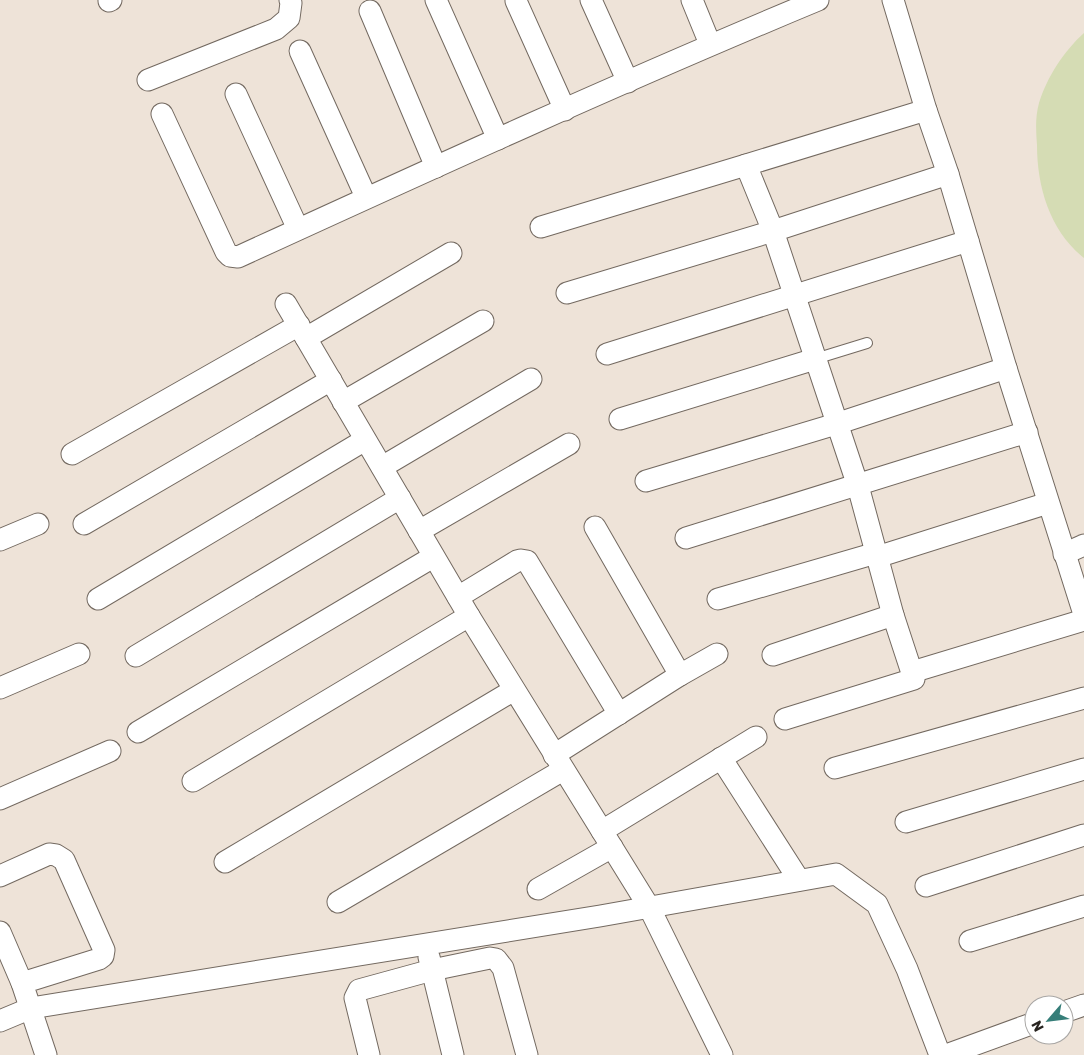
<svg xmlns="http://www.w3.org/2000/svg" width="1084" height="1055" font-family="Rubik,sans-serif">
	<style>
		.green { fill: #d5dcb4 }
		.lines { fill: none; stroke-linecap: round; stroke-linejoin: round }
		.lane-casing { stroke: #736960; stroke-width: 12 }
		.street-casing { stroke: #736960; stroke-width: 23 }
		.lane { stroke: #fff; stroke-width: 10 }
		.street { stroke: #fff; stroke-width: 21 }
	</style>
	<rect width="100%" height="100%" fill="#eee3d8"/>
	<!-- green -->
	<path class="green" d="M1084,33V258C1050,231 1037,187 1037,145C1036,131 1035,118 1039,103C1047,77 1064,51 1084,33Z"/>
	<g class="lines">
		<defs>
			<path id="lane" d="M815,359L867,343"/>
			<g id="street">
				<path d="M436,0L498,139"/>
				<path d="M591,0L628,82"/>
				<path d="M692,0L710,44"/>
				<path d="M893,0L926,110L948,174L1006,368L1084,614"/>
				<path d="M109,1L111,0"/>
				<path d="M516,1L565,110"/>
				<path d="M370,11L436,167"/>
				<path d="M300,51L366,197"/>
				<path d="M148,80L276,29L289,18L291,3L290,0"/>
				<path d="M236,94L298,229"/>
				<path d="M162,114L226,252L230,256L238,257C430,169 623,81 818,0"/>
				<path d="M541,227L746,165"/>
				<path d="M567,293L773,231L948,174"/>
				<path d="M286,304L469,616L649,907L722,1055"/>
				<path d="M306,338L451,253"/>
				<path d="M607,354L968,241"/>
				<path d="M343,402L483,321"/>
				<path d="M620,419L815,359"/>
				<path d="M72,454L299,325"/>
				<path d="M382,467L531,379"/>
				<path d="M646,481L836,424L1006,368"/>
				<path d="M84,524L331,380"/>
				<path d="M419,531L569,444"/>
				<path d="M686,538L1027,432"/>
				<path d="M0,540L38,524"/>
				<path d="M1064,554L1084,545"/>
				<path d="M877,557L1048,503"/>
				<path d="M458,597L517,561L521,560L527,561L619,714"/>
				<path d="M98,599L365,440"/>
				<path d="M718,599L876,553"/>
				<path d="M773,655L893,615"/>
				<path d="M136,656L400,498"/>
				<path d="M912,672L1084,620"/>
				<path d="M680,675L717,654"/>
				<path d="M0,688L79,654"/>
				<path d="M785,719L914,679L893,615L858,486L773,231L746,165L926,110"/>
				<path d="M138,732L433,557"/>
				<path d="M554,755L680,675L595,527"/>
				<path d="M721,758L799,880"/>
				<path d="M835,768L1084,698"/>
				<path d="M193,781L469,616"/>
				<path d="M0,799L110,751"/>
				<path d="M906,822L1084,769"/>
				<path d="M602,831L756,737"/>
				<path d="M225,862L514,690"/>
				<path d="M0,876L49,854L56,855L64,860L104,950L103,956L99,959L22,983L46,1055"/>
				<path d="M926,886L1084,835"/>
				<path d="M538,889L612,847"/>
				<path d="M338,902L563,770"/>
				<path d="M0,932L22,983"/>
				<path d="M970,941L1084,906"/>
				<path d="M429,957L453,1055"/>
				<path d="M1064,1012L1084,1005"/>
				<path d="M0,1021L31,1008L600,916L836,874L877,904L907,969L940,1055"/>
				<path d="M369,1055L355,998L359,990L432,970L490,958L496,959L503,968L527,1055"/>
				<path d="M946,1055L1034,1023"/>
			</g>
		</defs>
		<!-- lane casing -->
		<use href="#lane" class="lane-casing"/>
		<!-- street casing -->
		<use href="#street" class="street-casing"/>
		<!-- lane -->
		<use href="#lane" class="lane"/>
		<!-- street -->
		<use href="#street" class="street"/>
	</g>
	<!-- north arrow -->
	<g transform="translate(1049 1020) rotate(242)"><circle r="24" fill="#ffffff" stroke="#a9a7a5"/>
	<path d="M0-4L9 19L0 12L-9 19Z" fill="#367e79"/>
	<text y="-8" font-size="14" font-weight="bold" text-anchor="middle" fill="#27231f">N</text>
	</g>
</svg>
